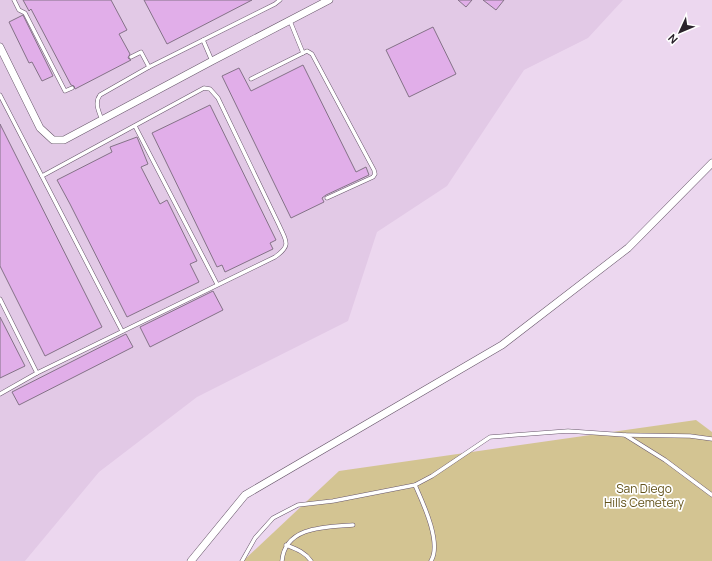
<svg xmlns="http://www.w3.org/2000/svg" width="712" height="561" font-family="Manrope,sans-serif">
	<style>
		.built { fill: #e2c9e6 }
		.green { fill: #d3c492 }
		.building { fill: #e1aee9; stroke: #847287 }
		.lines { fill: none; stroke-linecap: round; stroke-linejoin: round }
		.service-casing { stroke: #68576b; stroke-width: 4.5 }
		.minor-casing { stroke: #68576b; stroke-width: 8 }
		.service { stroke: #fff; stroke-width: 3.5 }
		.minor { stroke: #fff; stroke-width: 7 }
		.labels { text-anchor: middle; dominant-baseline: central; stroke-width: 3.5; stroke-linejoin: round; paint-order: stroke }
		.park-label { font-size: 12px; fill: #63531b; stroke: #fff }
	</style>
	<rect width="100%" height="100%" fill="#ecd7ef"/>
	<!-- built -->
	<path class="built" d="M0,0H623L588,38L524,70L447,186L377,232L348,321L197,397L99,472L25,561H0Z"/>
	<!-- green -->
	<path class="green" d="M696,420L712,432V561H243L339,471Z"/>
	<!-- building -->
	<g class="building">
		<path d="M23,0H111L127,30L119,34L130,54L128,58L131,60L75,89L74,86L71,85L31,9L29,11Z"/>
		<path d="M144,0H252L167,44Z"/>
		<path d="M458,0H472L466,7Z"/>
		<path d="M483,0H504L496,10Z"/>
		<path d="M23,15L53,76L42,81L32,62L29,63L9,22Z"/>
		<path d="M433,27L456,74L409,97L386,50Z"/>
		<path d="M303,65L356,172L366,167L369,175L326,195L322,198L324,202L291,218L222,76L239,68L251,91Z"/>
		<path d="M210,105L276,240L270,243L273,249L225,272L222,265L217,267L152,133Z"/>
		<path d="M0,124L102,327L45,356L0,266Z"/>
		<path d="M137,137L148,164L141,167L160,204L167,200L197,261L190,264L199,282L127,317L70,204L57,180L112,152L110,147Z"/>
		<path d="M213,291L223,310L150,347L140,327Z"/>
		<path d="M0,317L25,366L0,378Z"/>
		<path d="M126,334L133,347L19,405L12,392Z"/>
	</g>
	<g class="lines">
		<defs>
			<g id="service">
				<path d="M14,0L19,10L25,13L65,91L72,88"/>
				<path d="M290,21L303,53"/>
				<path d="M203,40L212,61"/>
				<path d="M131,57L141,52L149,67"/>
				<path d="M251,79L307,51L312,54L374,170L375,174L373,177L327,198"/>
				<path d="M0,95L122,331"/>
				<path d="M102,120C99,112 94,103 100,95L149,67L275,4L280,0"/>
				<path d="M135,126L217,284"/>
				<path d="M0,299L37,373"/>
				<path d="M0,394L37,373L275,257C292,245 286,241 279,225L218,98L210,89L204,88L42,176"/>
				<path d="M625,435L690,436L712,439"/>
				<path d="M415,485C423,503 442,543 431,561"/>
				<path d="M286,545C296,549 305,552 311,561"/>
				<path d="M242,561L255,538L273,518L298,505L333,501L415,485L432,476L490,437L568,431L625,435L665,460L712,495"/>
				<path d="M282,561C285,526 326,527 353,525"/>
			</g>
			<g id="minor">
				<path d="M0,47L40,128L53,140H64L212,61L329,0"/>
				<path d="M191,561L245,495L502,345L628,248L712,163"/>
			</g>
		</defs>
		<!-- service casing -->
		<use href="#service" class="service-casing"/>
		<!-- minor casing -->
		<use href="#minor" class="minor-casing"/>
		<!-- service -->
		<use href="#service" class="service"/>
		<!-- minor -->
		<use href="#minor" class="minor"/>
	</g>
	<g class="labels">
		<!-- park labels -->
		<g class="park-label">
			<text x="644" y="488">San Diego<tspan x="644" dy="14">Hills Cemetery</tspan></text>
		</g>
	</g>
	<!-- north arrow -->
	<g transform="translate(680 32) rotate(226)" stroke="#ffffff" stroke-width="3" paint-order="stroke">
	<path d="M0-3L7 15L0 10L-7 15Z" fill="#2b232c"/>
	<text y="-6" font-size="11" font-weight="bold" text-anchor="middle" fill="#2b232c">N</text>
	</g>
</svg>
